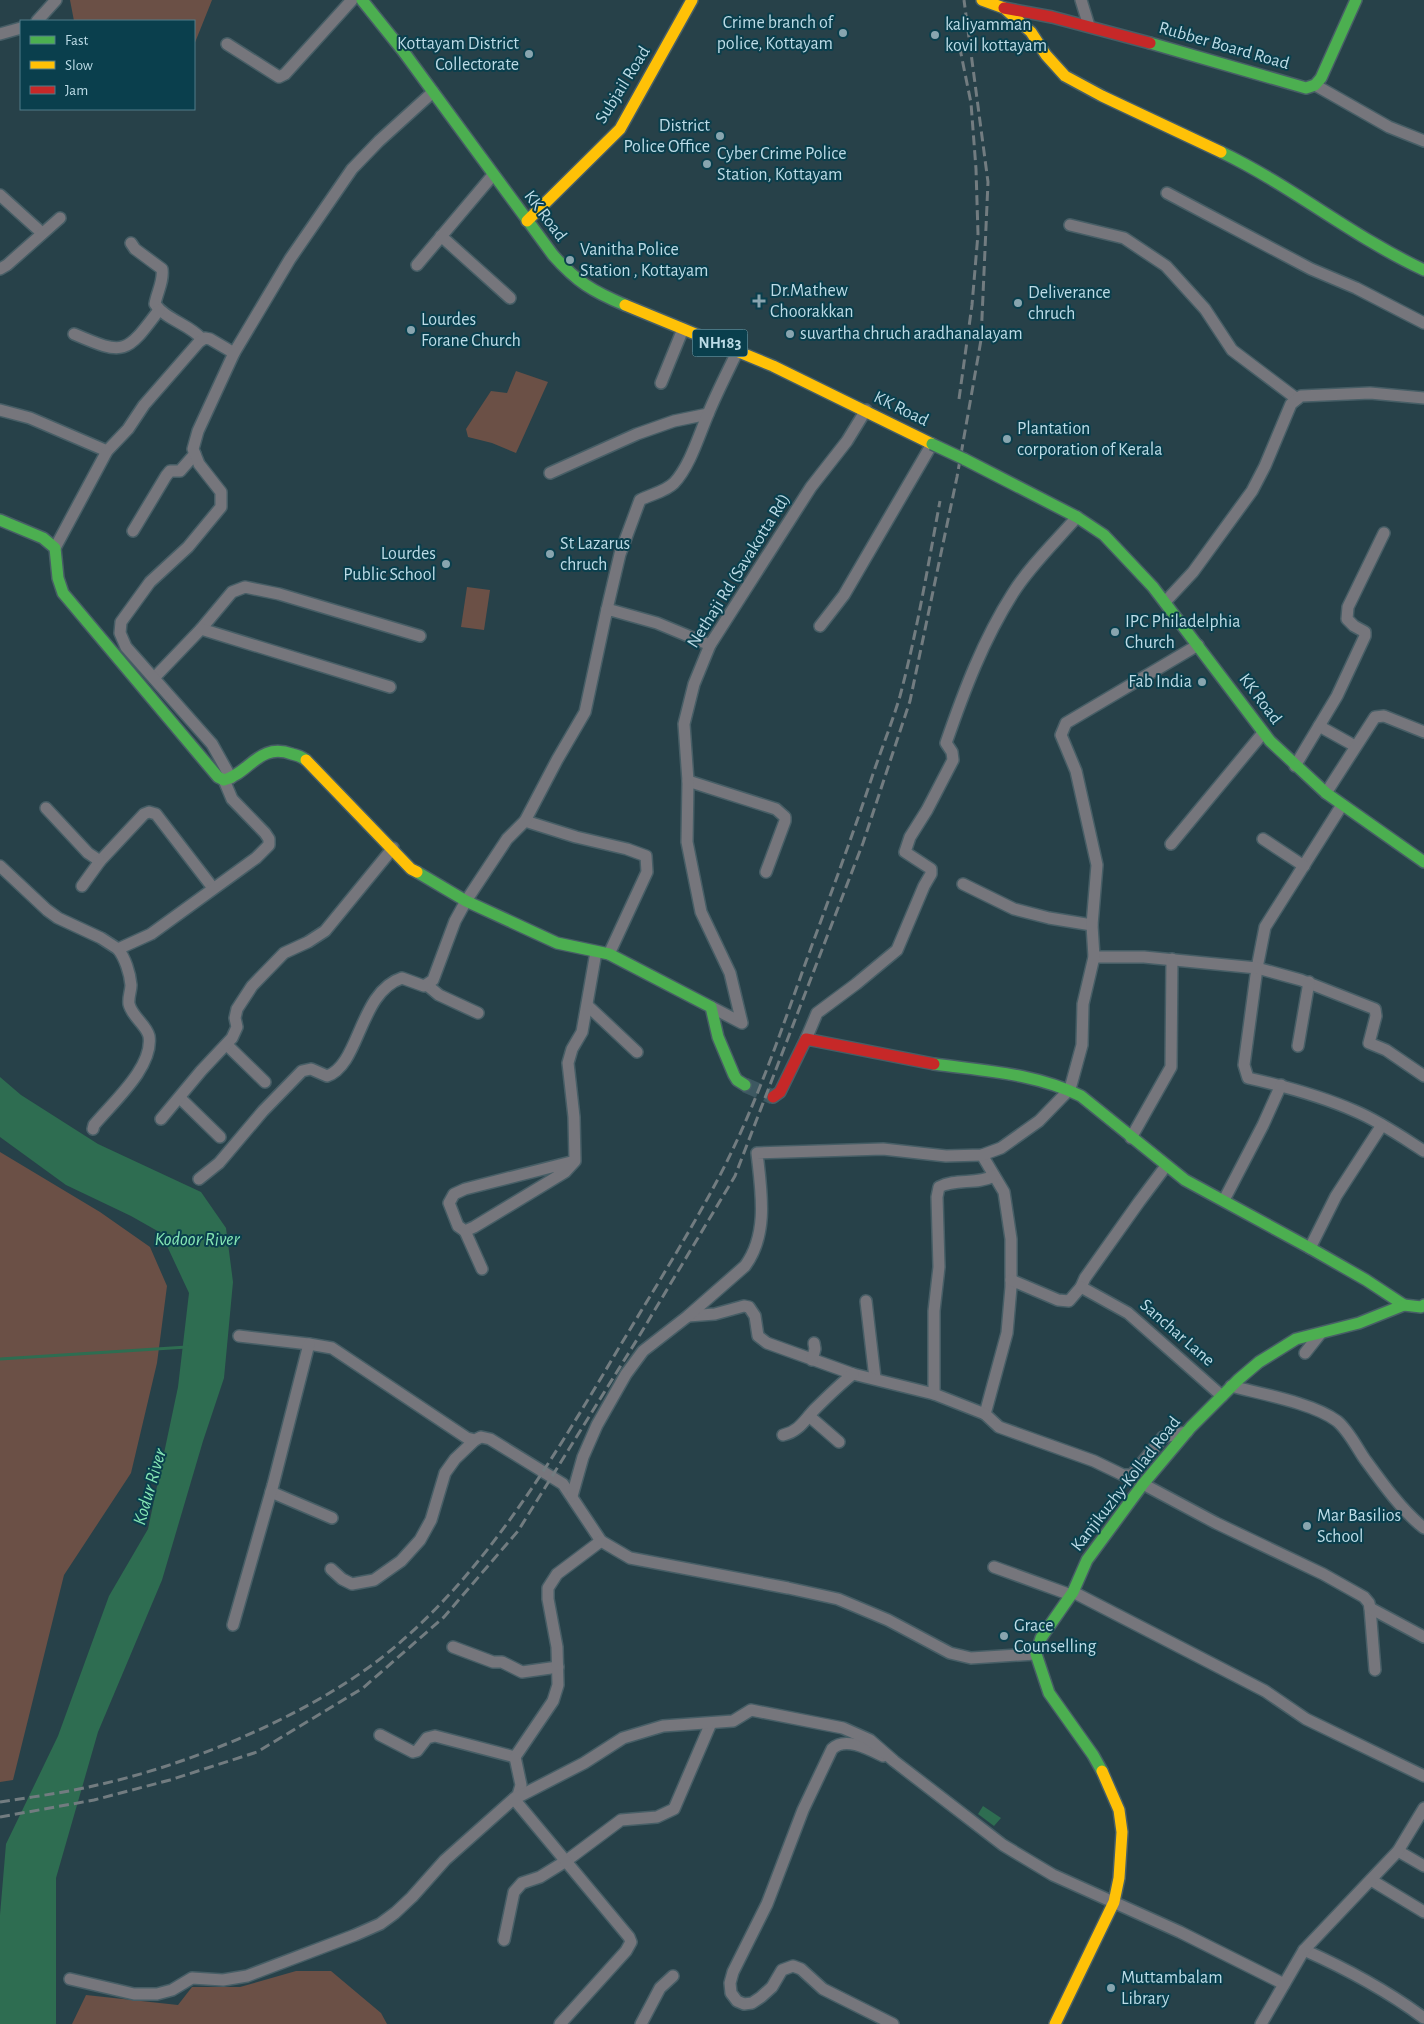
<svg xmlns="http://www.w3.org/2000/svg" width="1424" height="2024" font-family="'Alegreya Sans',sans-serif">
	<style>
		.green { fill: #6b5046 }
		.water { fill: #2e6d51 }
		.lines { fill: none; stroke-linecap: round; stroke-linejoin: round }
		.stream { stroke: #2e6d51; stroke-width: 3 }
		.secondary-tunnel { stroke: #3d5861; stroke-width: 15; stroke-dasharray: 15 8; stroke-linecap: butt }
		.street-casing { stroke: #475e66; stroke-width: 14 }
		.fast-casing { stroke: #475e66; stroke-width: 14 }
		.slow-casing { stroke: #475e66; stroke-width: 14 }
		.jam-casing { stroke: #475e66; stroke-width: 14 }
		.street { stroke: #76767c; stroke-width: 11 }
		.fast { stroke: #4caf50; stroke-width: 11 }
		.slow { stroke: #ffc107; stroke-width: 11 }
		.jam { stroke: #c62828; stroke-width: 11 }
		.rail { stroke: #727c80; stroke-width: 3; stroke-dasharray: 10 5; stroke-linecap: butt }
		.fast-bridge-casing { stroke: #475e66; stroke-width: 14; stroke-linecap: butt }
		.fast-bridge { stroke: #4caf50; stroke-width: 11 }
		.poi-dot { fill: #88a5af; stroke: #0a3f4d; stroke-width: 2 }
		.labels { text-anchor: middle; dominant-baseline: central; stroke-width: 4; stroke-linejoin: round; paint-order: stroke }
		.shield { fill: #0a3f4d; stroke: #87acb8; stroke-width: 1 }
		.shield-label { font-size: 16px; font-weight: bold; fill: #bcdbe6 }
		.poi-label { font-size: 18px; fill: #bcdbe6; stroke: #0a3f4d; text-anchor: start }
		.street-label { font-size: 18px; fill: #bcdbe6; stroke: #0a3f4d }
		.water-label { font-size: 19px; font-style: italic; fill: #85e5b4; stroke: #0a3f4d }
	</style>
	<rect width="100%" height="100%" fill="#274149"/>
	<!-- green -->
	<g class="green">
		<path d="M70,0H212L194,45V21H74Z"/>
		<path d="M516,371L548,382L516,453L492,443L468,437L466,429L491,391L507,393Z"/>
		<path d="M467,587L490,590L484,630L461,627Z"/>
		<path d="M0,1152L100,1212L150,1247L167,1286L157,1363L131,1473L64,1575L13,1780L0,1782Z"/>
		<path d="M296,1971H331L381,2013L387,2024H72L86,1995L178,2005L192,1987H240Z"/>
	</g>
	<!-- water -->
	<g class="water">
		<path d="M0,1077L21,1095L98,1144L201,1192L226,1228L233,1282L224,1378L203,1441L162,1580L98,1732L56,1878V2024H0V1915L6,1844L58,1736L109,1596L148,1529L178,1387L189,1293L161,1233L131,1216L66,1185L0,1137Z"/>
		<path d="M983,1806L1001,1818L994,1826L978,1814Z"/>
	</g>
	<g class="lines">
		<!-- stream -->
		<path class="stream" d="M0,1359L187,1347"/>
		<!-- secondary-tunnel -->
		<path class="secondary-tunnel" d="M745,1085L773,1097"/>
		<defs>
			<g id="street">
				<path d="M1081,0L1089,26"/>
				<path d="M37,21L56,0"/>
				<path d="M0,34L21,28"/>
				<path d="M227,44L279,77L285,74L352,0"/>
				<path d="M1315,85L1389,127L1424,141"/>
				<path d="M1167,193L1311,269L1356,288L1424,323"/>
				<path d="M0,195L42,233"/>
				<path d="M1070,225L1124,238L1166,266L1205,309L1232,350L1297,399"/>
				<path d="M441,236L510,298"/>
				<path d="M131,243L135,249L162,269C164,281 157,292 155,304C166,320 189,324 202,339"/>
				<path d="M417,265L493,175"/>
				<path d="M0,269L7,265L60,218"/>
				<path d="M74,334C125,356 126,354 159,310"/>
				<path d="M661,383L683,329"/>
				<path d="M0,410L30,418L107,451"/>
				<path d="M550,473L637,434L674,421L708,414"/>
				<path d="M133,531L166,476L170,471H180L195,454"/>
				<path d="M55,548L107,451L128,429L144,405L199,342L205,338L210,339L234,353"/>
				<path d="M1165,602L1193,572L1252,491L1265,466L1291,404L1301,396L1370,393L1424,398"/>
				<path d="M607,609L620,554L640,500C651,494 665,492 674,483C690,466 699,435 708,414C717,392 728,371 738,350"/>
				<path d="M820,626L844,595L932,444"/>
				<path d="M201,629L232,592L245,587L279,594L420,636"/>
				<path d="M154,678L201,629L390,687"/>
				<path d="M1319,726L1355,746"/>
				<path d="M1295,766L1337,696L1365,636V632L1354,626L1347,619L1348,607L1384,533"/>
				<path d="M231,778L212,744L126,647L120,633L121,622L150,582L188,547L221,507V492L199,464L193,449L198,431L234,353L290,259L352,169L379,141L433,92"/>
				<path d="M688,781L776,809L785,817V821L766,872"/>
				<path d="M1326,793L1375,717L1384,716L1424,732"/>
				<path d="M1342,805L1265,927L1257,968L1244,1065L1248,1078C1284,1086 1321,1096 1355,1111C1379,1121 1402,1137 1424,1151"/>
				<path d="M46,808L88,853L100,861L144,814L149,812L156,814L213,888"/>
				<path d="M525,821L576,837L627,849L646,856L647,872L609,954"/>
				<path d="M1263,839L1304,866"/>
				<path d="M1171,844L1263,733"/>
				<path d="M0,866L47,910L58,918L101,938L118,949"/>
				<path d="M963,884L1014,909L1049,918L1092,925"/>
				<path d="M82,886L100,861"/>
				<path d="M1094,957H1144L1257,968L1301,980L1375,1009L1376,1016L1369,1043L1386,1050L1424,1076"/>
				<path d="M427,985L439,995L478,1013"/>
				<path d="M588,1006L637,1052"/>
				<path d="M711,1007L742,1023L730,973L701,912L687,842L688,781L684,724L694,684L710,645L811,487L847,441L866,410"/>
				<path d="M806,1039L817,1013L856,984L897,950L924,886L931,874V869L905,852L910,837L927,810L953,760L952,752L946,743C964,691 983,640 1013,593C1029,567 1056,541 1077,517"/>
				<path d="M227,1045L265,1082"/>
				<path d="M1298,1046L1309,982"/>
				<path d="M180,1098L220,1137"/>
				<path d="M161,1119L201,1071L232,1038L237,1027L235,1018L237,1009L252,986L284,953L308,942L325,931L393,848"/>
				<path d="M93,1129L94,1125C112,1103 154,1067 149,1036C146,1024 132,1017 129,1004C128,997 131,991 131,985C130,973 125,958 118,949L151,934L256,858L269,845V839L265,833L232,799L224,780"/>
				<path d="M1131,1138L1171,1067L1172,959"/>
				<path d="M982,1155L1004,1192L1011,1239V1287L1007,1333L985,1414"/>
				<path d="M575,1161L465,1189L454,1194L449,1203L458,1226L465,1231L474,1227L565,1172L575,1161L574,1117L568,1063L572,1049L582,1032L596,952"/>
				<path d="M199,1179L219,1163L263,1111L302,1071L311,1069L327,1076C360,1065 359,992 402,978L424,986L433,980L455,921L466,901L507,839L525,821L557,760L585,712L607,609L657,623L710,645"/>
				<path d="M1224,1200L1263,1125L1281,1085"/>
				<path d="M465,1231L482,1269"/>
				<path d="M1310,1248L1336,1196L1382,1125"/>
				<path d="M1011,1280L1058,1300L1069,1301L1081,1287L1085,1278L1139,1202L1166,1166"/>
				<path d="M1081,1287L1128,1313L1222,1396"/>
				<path d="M866,1301L875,1378"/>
				<path d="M688,1316L715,1314L744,1306L749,1307L755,1316L758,1336L767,1343L853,1374L934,1394L985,1414L999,1427L1094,1461L1123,1475H1132L1163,1437L1187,1432"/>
				<path d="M239,1336L309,1344L332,1348L467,1438L475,1440L481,1437L490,1439L563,1484L601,1541L630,1558L788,1588L838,1599L888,1620L950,1653L971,1658L1036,1654"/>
				<path d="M1305,1353L1320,1334"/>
				<path d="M812,1360L815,1349L814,1343"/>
				<path d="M1231,1386C1261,1394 1313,1403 1337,1421C1348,1430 1356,1446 1364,1458C1380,1480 1402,1511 1424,1528"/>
				<path d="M934,1394V1311L939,1267L937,1197L939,1187C956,1178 976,1185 994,1176"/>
				<path d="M809,1416L839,1442"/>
				<path d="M783,1435C798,1432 804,1421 814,1410C826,1398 839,1385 853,1374"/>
				<path d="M1143,1484L1216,1523L1323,1574L1364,1597L1369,1603L1370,1608L1375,1670"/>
				<path d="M271,1492L332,1518"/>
				<path d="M572,1496L583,1457L597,1425L626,1374L643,1351L688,1316L745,1266C769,1234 761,1190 757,1153L883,1149L946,1156L982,1155L1001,1148L1039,1121L1070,1089L1082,1045L1083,1004L1094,957L1092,925L1097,865L1076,771L1061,735L1066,723L1198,645"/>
				<path d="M994,1567L1071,1595"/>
				<path d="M331,1569L342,1579L352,1584L374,1580L401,1561L420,1540L431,1520L445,1473L455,1459L475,1440"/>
				<path d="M1073,1592L1265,1691L1306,1719L1424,1776"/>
				<path d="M1370,1608L1424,1637"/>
				<path d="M233,1625L273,1485L309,1344"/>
				<path d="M453,1647L493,1662H502L522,1672L558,1667"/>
				<path d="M380,1735L413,1752L417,1751L427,1738L435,1736L515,1757"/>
				<path d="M883,1756C869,1749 845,1736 832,1749L803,1810L767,1904L733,1972L730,1983L731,1993L737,2001L744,2004L752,2003L761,1997L772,1987L782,1970L793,1966L801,1969L823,1989L893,2024"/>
				<path d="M1398,1851L1424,1866"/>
				<path d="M1371,1880L1424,1912"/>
				<path d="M504,1940L514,1892L522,1883L540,1877L566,1861L621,1820L657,1817L674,1809L711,1723"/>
				<path d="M1304,1950C1347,1969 1386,1990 1424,2018"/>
				<path d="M70,1979L134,1994H157L172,1990L192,1978L223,1980L247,1976L355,1935L380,1924L395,1913L412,1897L445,1860L518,1795L521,1785L515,1757L553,1701L558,1685L557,1647L548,1599V1588L557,1574L601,1541"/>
				<path d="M560,2024L626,1951L631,1942L629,1937L514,1799L584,1763L623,1738L663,1726L733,1721L751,1710L843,1728L870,1740L894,1761L1003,1845L1053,1875L1180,1932L1284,1984"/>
				<path d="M641,2024L660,1988L673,1976"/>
				<path d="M1261,2024L1304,1950L1398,1851L1424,1808"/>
			</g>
			<g id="fast">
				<path d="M362,0L403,51L553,255C577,282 592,291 625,305"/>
				<path d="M1150,43L1306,88L1315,85L1321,78L1356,0"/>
				<path d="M1221,152C1292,186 1353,237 1424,270"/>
				<path d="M964,459L1077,517L1104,535L1153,587L1270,741L1326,793L1424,862"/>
				<path d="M0,520L43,538L55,548L58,578L63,593L218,777L224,780C250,773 259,742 292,754C297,755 302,757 306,760"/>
				<path d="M417,872L466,901L557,943L609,954L711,1007L718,1037L734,1075L737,1080L745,1085"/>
				<path d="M934,1064C984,1071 1034,1073 1081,1096L1185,1180L1310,1248L1366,1280L1404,1305"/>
				<path d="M1102,1771L1093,1755L1049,1693L1036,1654L1041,1638L1073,1592L1087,1560L1143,1484L1191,1427L1239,1379L1259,1362L1296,1339L1359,1323L1404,1305L1421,1307L1424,1305"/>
			</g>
			<g id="slow">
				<path d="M982,0L1004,8L1031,32L1046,55L1065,76L1102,96L1221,152"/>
				<path d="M527,221L620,129L692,0"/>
				<path d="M625,305L773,366L932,444"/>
				<path d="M306,760L411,869L417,872"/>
				<path d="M1055,2024L1114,1902L1119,1878L1122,1832L1119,1810L1102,1771"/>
			</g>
			<g id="jam">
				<path d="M1004,8L1052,17L1150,43"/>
				<path d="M773,1097L780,1092L806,1039L934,1064"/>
			</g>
		</defs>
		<!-- street casing -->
		<use href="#street" class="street-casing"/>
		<!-- fast casing -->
		<use href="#fast" class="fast-casing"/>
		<!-- slow casing -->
		<use href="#slow" class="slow-casing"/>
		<!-- jam casing -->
		<use href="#jam" class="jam-casing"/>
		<!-- street -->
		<use href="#street" class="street"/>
		<!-- fast -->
		<use href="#fast" class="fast"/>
		<!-- slow -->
		<use href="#slow" class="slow"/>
		<!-- jam -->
		<use href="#jam" class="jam"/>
		<!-- rail -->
		<g class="rail">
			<path d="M959,399L972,305L978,234L976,169L971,103L959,44"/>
			<path d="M0,1802C31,1797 63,1793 93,1786C186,1766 300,1719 376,1662C475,1586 541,1478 604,1373C642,1308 683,1245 718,1179C755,1109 781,1031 808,956C830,896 852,837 872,777C881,750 892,723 900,696C917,632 928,566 940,501"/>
			<path d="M0,1817L94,1800L170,1780L257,1752L363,1688L444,1617L518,1531L638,1338L735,1176L863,843L910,701L957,477L981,340L988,182L964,0"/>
		</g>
		<defs>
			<path id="fast-bridge" d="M932,444L964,459"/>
		</defs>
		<!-- fast-bridge casing -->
		<use href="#fast-bridge" class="fast-bridge-casing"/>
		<!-- fast-bridge -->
		<use href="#fast-bridge" class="fast-bridge"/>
	</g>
	<!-- markers -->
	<g class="poi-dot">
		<circle cx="843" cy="33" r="5"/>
		<circle cx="935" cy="35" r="5"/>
		<circle cx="529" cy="54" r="5"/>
		<circle cx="720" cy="136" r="5"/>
		<circle cx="707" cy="164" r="5"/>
		<circle cx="570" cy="260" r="5"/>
		<path d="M756.5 293.5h5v5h5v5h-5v5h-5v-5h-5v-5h5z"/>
		<circle cx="1018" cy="303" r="5"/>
		<circle cx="411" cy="330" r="5"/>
		<circle cx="790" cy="334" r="5"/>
		<circle cx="1007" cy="439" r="5"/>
		<circle cx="550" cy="554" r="5"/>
		<circle cx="446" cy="564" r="5"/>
		<circle cx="1115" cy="632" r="5"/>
		<circle cx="1202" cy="682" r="5"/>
		<circle cx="1307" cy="1526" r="5"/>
		<circle cx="1004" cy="1636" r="5"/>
		<circle cx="1111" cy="1988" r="5"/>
	</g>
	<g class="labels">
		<!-- shield labels -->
		<rect class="shield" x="692.5" y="329.5" width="55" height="27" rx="4"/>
		<g class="shield-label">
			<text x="720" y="343">NH183</text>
		</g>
		<!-- poi labels -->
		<g class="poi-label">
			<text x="833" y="23" text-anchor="end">Crime branch of<tspan x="833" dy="21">police, Kottayam</tspan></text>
			<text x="945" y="25">kaliyamman<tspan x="945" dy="21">kovil kottayam</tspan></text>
			<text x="519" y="44" text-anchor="end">Kottayam District<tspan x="519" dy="21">Collectorate</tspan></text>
			<text x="710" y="126" text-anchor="end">District<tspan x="710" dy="21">Police Office</tspan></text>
			<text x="717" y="154">Cyber Crime Police<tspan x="717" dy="21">Station, Kottayam</tspan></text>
			<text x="580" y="250">Vanitha Police<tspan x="580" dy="21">Station , Kottayam</tspan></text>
			<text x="770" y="291">Dr.Mathew<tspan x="770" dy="21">Choorakkan</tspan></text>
			<text x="1028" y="293">Deliverance<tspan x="1028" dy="21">chruch</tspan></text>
			<text x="421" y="320">Lourdes<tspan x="421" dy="21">Forane Church</tspan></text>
			<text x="800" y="334">suvartha chruch aradhanalayam</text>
			<text x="1017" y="429">Plantation<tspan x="1017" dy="21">corporation of Kerala</tspan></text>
			<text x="560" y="544">St Lazarus<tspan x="560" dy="21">chruch</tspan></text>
			<text x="436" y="554" text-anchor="end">Lourdes<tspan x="436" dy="21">Public School</tspan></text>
			<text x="1125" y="622">IPC Philadelphia<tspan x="1125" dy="21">Church</tspan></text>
			<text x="1192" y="682" text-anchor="end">Fab India</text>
			<text x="1317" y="1516">Mar Basilios<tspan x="1317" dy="21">School</tspan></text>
			<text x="1014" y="1626">Grace<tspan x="1014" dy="21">Counselling</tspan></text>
			<text x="1121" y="1978">Muttambalam<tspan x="1121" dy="21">Library</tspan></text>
		</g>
		<!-- street labels -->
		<g class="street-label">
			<text transform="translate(1224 46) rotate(16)">Rubber Board Road</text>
			<text transform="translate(623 85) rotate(-58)">Subjail Road</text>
			<text transform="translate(545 216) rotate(53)">KK Road</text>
			<text transform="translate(901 409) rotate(26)">KK Road</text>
			<text transform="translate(739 571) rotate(-58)">Nethaji Rd (Savakotta Rd)</text>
			<text transform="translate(1260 699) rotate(53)">KK Road</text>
			<text transform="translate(1177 1333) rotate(41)">Sanchar Lane</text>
			<text transform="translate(1126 1484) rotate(-52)">Kanjikuzhy-Kollad Road</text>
		</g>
		<!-- water labels -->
		<g class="water-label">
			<text x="197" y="1239">Kodoor River</text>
			<text transform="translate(150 1487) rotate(-74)">Kodur River</text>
		</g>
	</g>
	<!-- legend -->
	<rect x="20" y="20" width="175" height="90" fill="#0a3f4d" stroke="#517d8a"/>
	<rect x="30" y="36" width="25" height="8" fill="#4caf50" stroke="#517d8a"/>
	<text x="65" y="45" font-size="15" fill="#bcdbe6">Fast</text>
	<rect x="30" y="61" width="25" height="8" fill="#ffc107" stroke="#517d8a"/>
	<text x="65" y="70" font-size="15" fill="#bcdbe6">Slow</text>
	<rect x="30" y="86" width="25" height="8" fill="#c62828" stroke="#517d8a"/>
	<text x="65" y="95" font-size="15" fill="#bcdbe6">Jam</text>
</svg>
